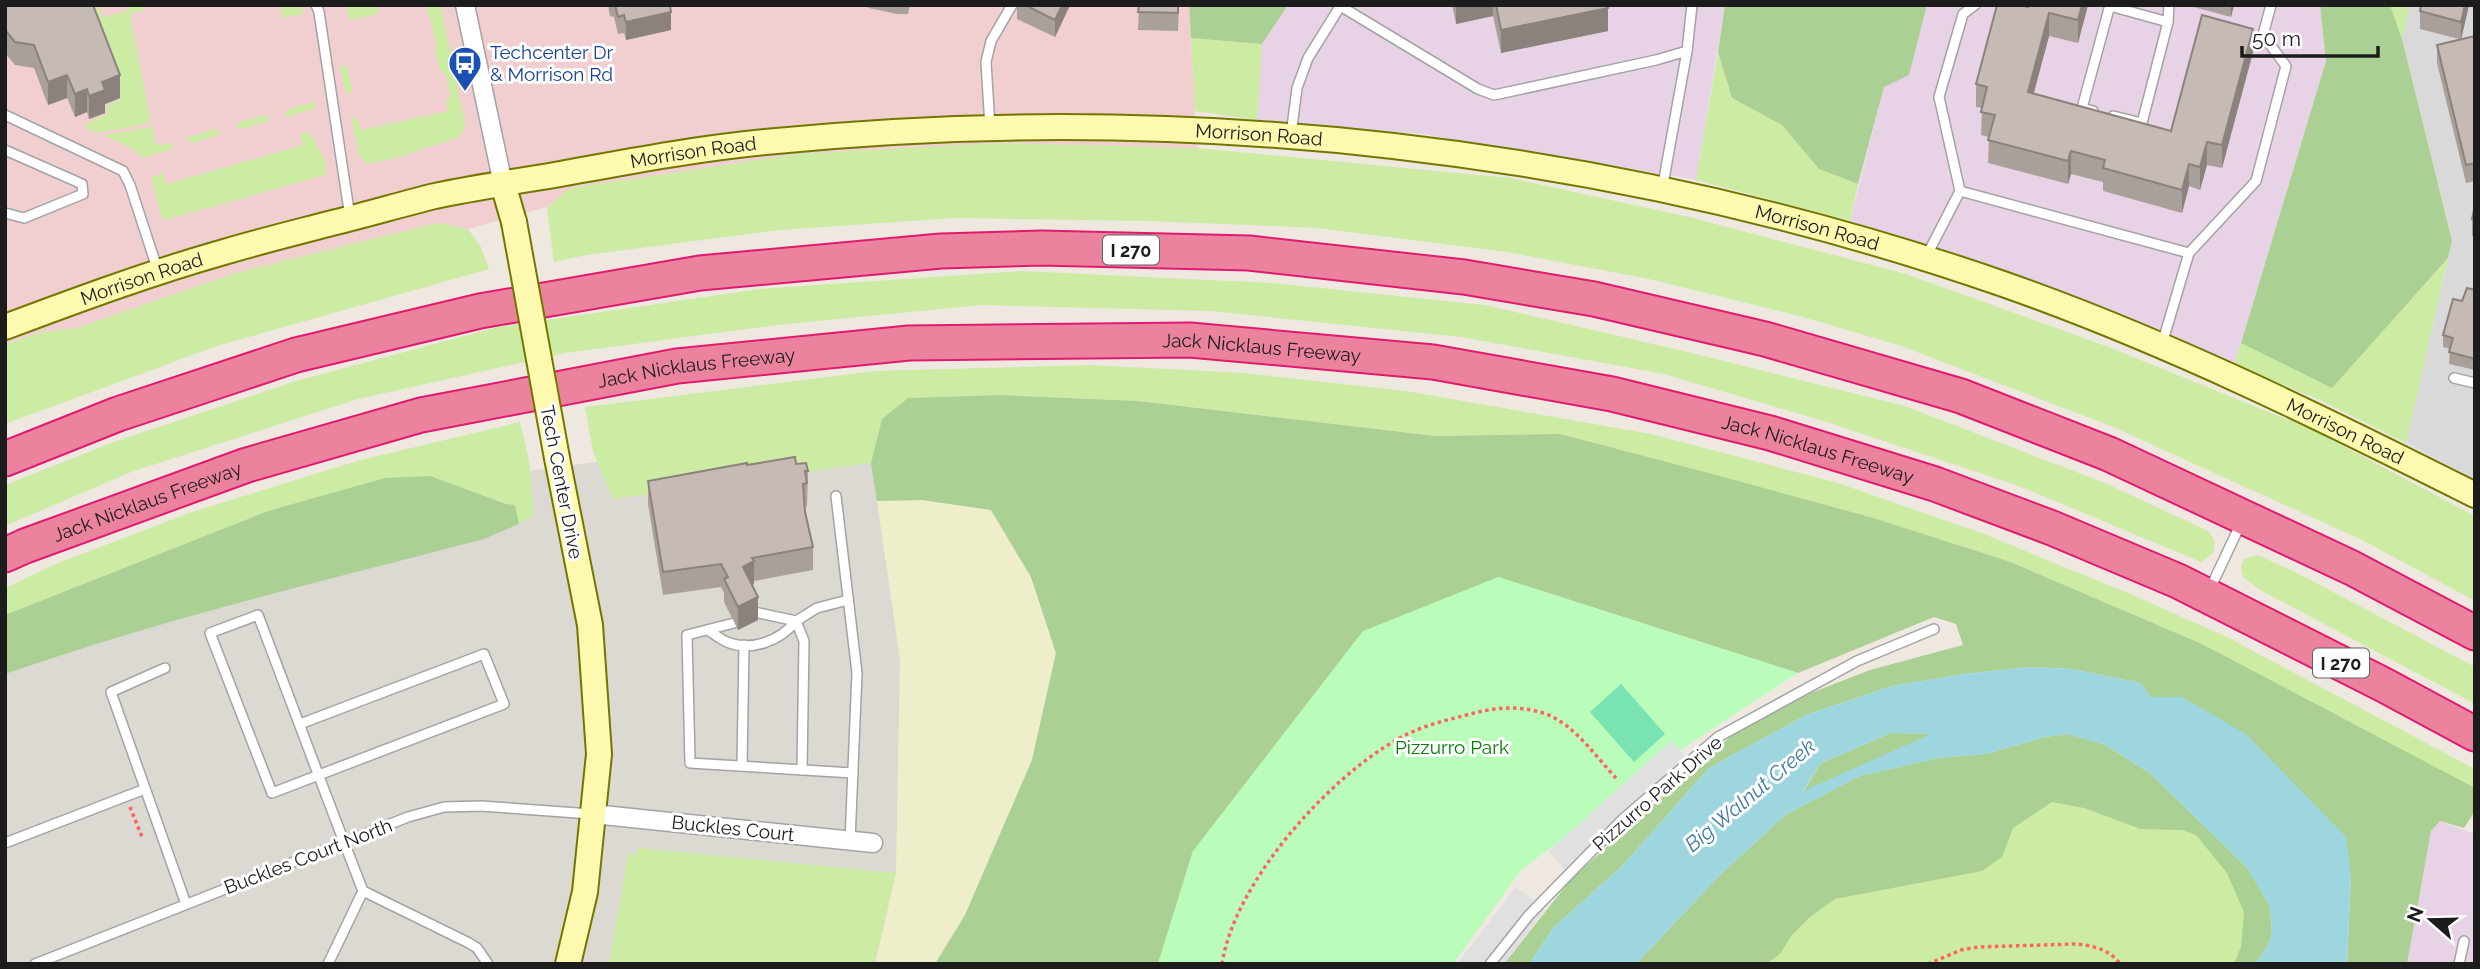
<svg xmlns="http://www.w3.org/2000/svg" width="2480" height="969" font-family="Raleway,sans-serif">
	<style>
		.residential { fill: #dad9d9 }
		.commercial { fill: #f1ced0 }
		.industrial { fill: #e8d2e5 }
		.airport { fill: #dcd9d3 }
		.farmland { fill: #efeeca }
		.grass { fill: #cdeca3 }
		.forest { fill: #aad093 }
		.park { fill: #bafcb9 }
		.pitch { fill: #79e3b1 }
		.parking { fill: #e0e0e0 }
		.water { fill: #9ed6df; fill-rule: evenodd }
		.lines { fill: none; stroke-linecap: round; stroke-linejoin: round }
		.lane-casing { stroke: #a3a3a3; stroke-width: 12 }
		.street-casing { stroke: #a3a3a3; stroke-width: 21 }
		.secondary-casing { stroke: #737600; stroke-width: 28 }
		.highway-casing { stroke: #e01a6f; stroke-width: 37 }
		.path { stroke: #ff6361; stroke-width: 3.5; stroke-dasharray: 3.5 3.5; stroke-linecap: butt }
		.lane { stroke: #fff; stroke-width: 9 }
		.street { stroke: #fff; stroke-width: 18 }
		.secondary { stroke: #fdfab0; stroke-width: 24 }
		.highway { stroke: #eb839f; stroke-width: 33 }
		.secondary-bridge-casing { stroke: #737600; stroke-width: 28; stroke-linecap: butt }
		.secondary-bridge { stroke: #fdfab0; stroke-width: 24 }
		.wall { fill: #aaa09b }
		.shaded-wall { fill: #8b827e }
		.building { fill: #c6bab4; stroke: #8b827e; stroke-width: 2 }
		.labels { text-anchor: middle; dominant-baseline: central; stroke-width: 6; stroke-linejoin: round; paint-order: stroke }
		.shield { fill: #fff; stroke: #606060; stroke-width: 2 }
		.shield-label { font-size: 18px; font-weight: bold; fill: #1c1c1c }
		.transit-label { font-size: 19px; fill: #164399; stroke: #fff; text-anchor: start }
		.street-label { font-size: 19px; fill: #1c1c1c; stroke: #fff }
		.park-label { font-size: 19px; fill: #057f05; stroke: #fff }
		.water-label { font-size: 21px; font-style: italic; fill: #3f78a0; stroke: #fff }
	</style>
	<rect width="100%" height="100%" fill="#eee8e1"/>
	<!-- residential -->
	<path class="residential" d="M2410,5H2475V479L2406,443L2452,241L2402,39Z"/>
	<!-- commercial -->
	<path class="commercial" d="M5,5H1189L1197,148L997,143L797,154L572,188L547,207L468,229L437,223L77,328L42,332L5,344Z"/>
	<!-- industrial -->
	<g class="industrial">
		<path d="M1288,5H1725L1696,180L1422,134L1257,120L1262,44Z"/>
		<path d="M1927,5H2320L2326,61L2234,365L2119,314L1850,221L1884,87L1909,74Z"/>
		<path d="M2439,821L2475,834V964H2407L2431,831Z"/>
	</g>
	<!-- airport -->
	<path class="airport" d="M833,430L1224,445L981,964H5V638L425,485Z"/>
	<!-- farmland -->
	<path class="farmland" d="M922,500L991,510L1031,577L1056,653L1032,760L965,915L935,964H875L896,873L900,660L877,501Z"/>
	<!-- grass -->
	<g class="grass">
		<path d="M85,5H98L102,17L128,11L127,5H145L146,9L130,14L151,123L97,133L85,128L89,122L107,114L106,106L121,99Z"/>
		<path d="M280,5H300L304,14L283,18Z"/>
		<path d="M346,5H377L378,14L350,20Z"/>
		<path d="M426,5H441L465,124L463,132L457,138L389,160L366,164L359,156L351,117L357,118L361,130L448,111L446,101L450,95L445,73L441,72C438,63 433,50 436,42Z"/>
		<path d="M2390,5H2410L2402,39Z"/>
		<path d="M1191,38L1262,44L1257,120L1195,111Z"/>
		<path d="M1718,52L1732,98L1782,125L1819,169L1858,184L1850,221L1696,180Z"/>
		<path d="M342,65L347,66L353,91L349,94L345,92L340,69Z"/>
		<path d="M313,102L316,104L315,108L290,116L284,114L288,109Z"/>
		<path d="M266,115L269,117L267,121L242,129L237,127V124L240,122Z"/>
		<path d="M152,127L156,145L171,143L173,146L170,150L143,158L131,148L103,135Z"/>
		<path d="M217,129L220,131L218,135L193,143L188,141V138L191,136Z"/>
		<path d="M309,131L326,162L325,175L165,220L161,215L151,178L163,173L166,184L303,145L300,135Z"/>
		<path d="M997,143L1197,148L1510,178L1689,217L1906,274L2106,346L2311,429L2475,516V601L2362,540L2111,426L1901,346L1803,317L1649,279L1507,252L1318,228L1148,221L954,218L780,230L586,255L554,262L547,207L571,188L797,154Z"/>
		<path d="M437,223L468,229L481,247L489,269L217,346L5,424V344L42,332L77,328L232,274Z"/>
		<path d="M2448,258L2406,443L2320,400L2234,365L2241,343L2332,387Z"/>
		<path d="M1022,271L1272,283L1485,305L1692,353L1905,406L2105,483L2208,531L2215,541L2213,553L2201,562L2019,486L1830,423L1664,374L1461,337L1211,311L982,305L777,325L565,353L358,399L131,472L5,526V485L114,442L296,381L498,327L760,289Z"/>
		<path d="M1091,365L1244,373L1406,391L1651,434L1838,483L1984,534L2128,593L2227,637L2475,769V790L2202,644L2008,561L1870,517L1560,434L1436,436L1138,401L1000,395L908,398L882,419L871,463L613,499L593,451L585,407L874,371Z"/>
		<path d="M520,422L529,460L534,515L519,524L515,505L506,504L430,476L268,511L5,615V588L58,563L192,512L357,461Z"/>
		<path d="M2258,555L2299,574L2475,667V704L2260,590L2243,577L2241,566L2244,559Z"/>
		<path d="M1893,722L2272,847L2248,964H1641Z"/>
		<path d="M638,848L896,873L874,964H609L628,854H637Z"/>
	</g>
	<!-- forest -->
	<g class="forest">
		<path d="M1189,5H1288L1262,44L1191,38Z"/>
		<path d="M1725,5H1927L1909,75L1884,87L1858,184L1819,169L1782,125L1732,98L1718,52Z"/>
		<path d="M2320,5H2390L2402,39L2452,241L2448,258L2332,388L2241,343L2326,61Z"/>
		<path d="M1000,395L1138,401L1436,436L1560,434L1705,472L1870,517L2008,561L2202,644L2475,788V811L2464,828L2440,821L2431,831L2407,964H2347L2351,875L2182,697H2151L2141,683L2071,669L2030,667L1964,674L1892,686L1806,715L1709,768L1622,866L1553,928L1529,964H1504L1572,878L1738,730L1811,693L1870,670L1963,645L1956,624L1934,617L1798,673L1498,577L1193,851L1158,964H935L965,915L1032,760L1056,653L1031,577L991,510L922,500L877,501L871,463L882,419L908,398Z"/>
		<path d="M430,476L506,504L515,505L519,524L484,539C323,581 162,619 5,674V615L268,511L385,478Z"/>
		<path d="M1891,733L1933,734L1803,792L1821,763Z"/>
		<path d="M2068,734L2104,744L2151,774L2247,868L2270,906L2272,933L2267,947L2255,964H2234L2241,947L2244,912L2227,873L2196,835L2182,830L2141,829L2084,808L2052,802L2013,828L2002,857L1982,871L1835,899L1810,917L1791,936L1781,953L1766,964H1636L1718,877L1785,815L1860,776L1939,758L1986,754L2044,737Z"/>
	</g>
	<!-- park -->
	<path class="park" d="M1498,577L1798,673L1689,744L1522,869L1453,964H1158L1193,851L1363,631Z"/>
	<!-- pitch -->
	<path class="pitch" d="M1621,684L1665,734L1634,762L1590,712Z"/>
	<!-- parking -->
	<g class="parking">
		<path d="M1671,741L1695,767L1572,878L1549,851Z"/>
		<path d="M1516,887L1545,910L1504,964H1457Z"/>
	</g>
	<!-- water -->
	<path class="water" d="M2030,667L2071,669L2141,683L2151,697H2182L2246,734L2346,837L2351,875L2347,964H2255L2267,947L2272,933L2270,906L2247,868L2151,774L2104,744L2067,734L2044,737L1986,754L1939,758L1860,776L1785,815L1718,877L1636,964H1529L1553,928L1622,866L1709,768L1806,715L1892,686L1964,674ZM1891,733L1931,734L1803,791L1821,763Z"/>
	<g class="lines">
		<defs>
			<g id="lane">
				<path d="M316,5L319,12L350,217"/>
				<path d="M2110,6L2168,22"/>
				<path d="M1342,7L1478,89L1494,95L1656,60L1687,51L1662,190"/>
				<path d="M1687,51L1692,5"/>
				<path d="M2093,111L2082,108L2110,5"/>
				<path d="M5,115L123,171L130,185L158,271"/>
				<path d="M2113,116L2142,123L2168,22L2169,5"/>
				<path d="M990,127L986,62L991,41L1012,5"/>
				<path d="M1291,135L1297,88L1308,58L1341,5"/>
				<path d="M5,150L82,184L83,194L24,218L5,213"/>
				<path d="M1960,191L1939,97L1963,14L1975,5"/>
				<path d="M2189,253L2256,181L2286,66L2263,35L2271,5"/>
				<path d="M1926,257L1960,191L2189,253L2162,344"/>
				<path d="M2454,378L2475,383"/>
				<path d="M836,496L857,673L850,841"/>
				<path d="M2209,591L2242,521"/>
				<path d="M754,612L796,621L817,608L848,600"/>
				<path d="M734,623L687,635L690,763L853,773"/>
				<path d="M708,630C714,634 720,639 727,642C751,652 780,641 796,621L804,641L802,770"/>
				<path d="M165,668L111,692L186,904"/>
				<path d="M300,724L484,654L504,704L272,793L210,633L258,615C293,707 327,799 363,891L469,943L477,948L488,964"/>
				<path d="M742,766L744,645"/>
				<path d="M5,843L145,789"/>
				<path d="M35,964L408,817L444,807L481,806L591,814"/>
				<path d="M328,964L363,891"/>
				<path d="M1490,964L1529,915L1624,818L1718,737L1857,661L1934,629"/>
				<path d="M2459,964L2464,941"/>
			</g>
			<g id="street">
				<path d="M465,5L503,184"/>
				<path d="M593,814L873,843"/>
			</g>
			<g id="secondary">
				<path d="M503,184L514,222"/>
				<path id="s1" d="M5,327C77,300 150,273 224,252C261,241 298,232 336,222C369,214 402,204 435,196C473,188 511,182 549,176C621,163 692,149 765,142C1182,100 1610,147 2006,285C2168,342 2322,418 2475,495"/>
				<path d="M557,458L590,625L599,754L585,892L568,964"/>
			</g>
			<g id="highway">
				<path d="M5,459L118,414L296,355L480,311L700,273L941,251L1041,248L1249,253L1464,277L1594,299L1765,339L1961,396L2109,454L2352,568L2475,633"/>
				<path id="s2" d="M5,555L25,546L247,465L421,415L677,366L909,343L1190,340L1433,362L1612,394L1770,433L1935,484L2052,528L2178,581L2384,685L2475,734"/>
			</g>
		</defs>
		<!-- lane casing -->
		<use href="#lane" class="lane-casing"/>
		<!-- street casing -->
		<use href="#street" class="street-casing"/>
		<!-- secondary casing -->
		<use href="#secondary" class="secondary-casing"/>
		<!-- highway casing -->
		<use href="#highway" class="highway-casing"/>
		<!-- path -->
		<g class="path">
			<path d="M130,807L142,837"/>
			<path d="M1222,964C1234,883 1328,778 1398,739C1417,728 1441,721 1463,716C1490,708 1518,704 1546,714C1575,725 1596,757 1616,778"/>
			<path d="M1928,964L1961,950L1978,947L2074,944C2091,945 2110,949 2120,964"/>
		</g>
		<!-- lane -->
		<use href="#lane" class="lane"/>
		<!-- street -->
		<use href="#street" class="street"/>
		<!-- secondary -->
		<use href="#secondary" class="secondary"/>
		<!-- highway -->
		<use href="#highway" class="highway"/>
		<defs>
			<path id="secondary-bridge" d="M514,222L557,458"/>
		</defs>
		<!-- secondary-bridge casing -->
		<use href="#secondary-bridge" class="secondary-bridge-casing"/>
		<!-- secondary-bridge -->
		<use href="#secondary-bridge" class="secondary-bridge"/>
	</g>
	<!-- wall -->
	<g class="wall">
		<path d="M5,5L120,98L105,104V113L89,119L87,112L75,117L67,98L48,105L34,68L15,65L5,53Z"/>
		<path d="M608,5H670L671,30L626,40L624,33L618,34L614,17L610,16Z"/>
		<path d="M864,5H910L908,14H897L869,8Z"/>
		<path d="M1017,5H1070L1055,37L1017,19Z"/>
		<path d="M1139,5H1179L1178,31L1138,30Z"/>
		<path d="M1452,5H1607L1608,31L1501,53L1493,16L1456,24Z"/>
		<path d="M2088,5L2078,43L2049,36L2033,94L2171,131L2253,52L2222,168L2207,165L2200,190L2189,186L2182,213L2103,191V182L2071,174L2068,184L1988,163L1989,137L1981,135L1982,108L1976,107V84L2028,7Z"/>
		<path d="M2186,5H2234L2231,17Z"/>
		<path d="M2421,5H2469L2461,39L2475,36V181L2466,183L2437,63V45L2459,39L2420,29V11Z"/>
		<path d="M2475,205V237L2472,236V219Z"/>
		<path d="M2475,290V370L2449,364L2450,349L2443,347V335L2462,301Z"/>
		<path d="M796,464L808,471L807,506L805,507L813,547V570L754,581V584L752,585L758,620L738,630L724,602V593L721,587L663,595L648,504V481L747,465Z"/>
	</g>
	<!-- shaded-wall -->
	<g class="shaded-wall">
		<path d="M1062,5H1070L1055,37V20Z"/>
		<path d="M1456,5H1493V16L1456,24Z"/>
		<path d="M2082,5H2088L2078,43V20Z"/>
		<path d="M2231,5H2234L2231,17Z"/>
		<path d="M2465,5H2469L2461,40V22Z"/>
		<path d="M1608,8V31L1501,53V30Z"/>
		<path d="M671,12V30L626,40V22Z"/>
		<path d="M2049,13V36L2028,115V92Z"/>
		<path d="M2253,29V52L2222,168V145Z"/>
		<path d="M67,75V98L48,105V82Z"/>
		<path d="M120,75V98L105,104V113L89,119V96L102,82Z"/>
		<path d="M87,89V112L75,117V94Z"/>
		<path d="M2207,142V165L2200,190V167Z"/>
		<path d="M2071,151V174L2068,184V161Z"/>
		<path d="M2189,164V186L2182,213V190Z"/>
		<path d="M754,561V584L743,590V567Z"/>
		<path d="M758,597V620L738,630V607Z"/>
	</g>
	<!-- building -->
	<g class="building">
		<path d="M5,5H93L120,75L102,82L105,90L89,96L87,89L75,94L67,75L48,82L34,45L15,42L5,30Z"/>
		<path d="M615,5H670L671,12L626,22L624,15L618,17Z"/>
		<path d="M1025,5H1062L1055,20Z"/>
		<path d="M1139,5H1178V13L1138,12Z"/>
		<path d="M1496,5H1607L1608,8L1501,30Z"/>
		<path d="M1997,5H2021L2028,7L2029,5H2082L2078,20L2049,13L2028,92L2171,131L2202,15L2253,29L2222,145L2207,142L2200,167L2189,164L2182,190L2103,168L2105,160L2071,151L2068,161L1988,140L1995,115L1981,112L1987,87L1976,84Z"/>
		<path d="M2421,5H2465L2461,22L2420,11Z"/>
		<path d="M2475,36V163L2466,165L2437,45Z"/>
		<path d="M2475,205V220L2472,219Z"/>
		<path d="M2467,288L2475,290V359L2449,352L2453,338L2443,335L2453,299L2462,301Z"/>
		<path d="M795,457L796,464L806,463L808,471H805L807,483L803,484L805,512L813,547L752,558L754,561L743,567L758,597L738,607L724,579L728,577L721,564L663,572L648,481L747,463V465Z"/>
	</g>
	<!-- icons -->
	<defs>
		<symbol id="bus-pin" viewBox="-11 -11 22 30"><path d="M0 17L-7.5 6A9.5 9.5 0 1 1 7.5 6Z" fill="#1a4fb4" stroke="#fff"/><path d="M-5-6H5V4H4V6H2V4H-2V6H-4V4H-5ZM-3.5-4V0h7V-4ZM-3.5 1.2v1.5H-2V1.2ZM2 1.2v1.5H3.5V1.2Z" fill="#fff"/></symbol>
	</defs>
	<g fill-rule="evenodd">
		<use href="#bus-pin" x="446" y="44" width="38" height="52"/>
	</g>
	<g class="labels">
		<!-- shield labels -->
		<g class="shield">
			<rect x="1103" y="235.5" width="56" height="29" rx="5"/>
			<rect x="2313" y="648.5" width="56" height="29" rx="5"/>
		</g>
		<g class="shield-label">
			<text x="1131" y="250">I 270</text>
			<text x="2341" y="663">I 270</text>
		</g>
		<!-- transit labels -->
		<g class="transit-label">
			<text x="490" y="52">Techcenter Dr<tspan x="490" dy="22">&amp; Morrison Rd</tspan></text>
		</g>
		<!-- street labels -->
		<g class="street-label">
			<text stroke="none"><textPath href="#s1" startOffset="1279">Morrison Road</textPath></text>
			<text stroke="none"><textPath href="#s1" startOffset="712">Morrison Road</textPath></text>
			<text stroke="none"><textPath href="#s1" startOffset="1846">Morrison Road</textPath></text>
			<text stroke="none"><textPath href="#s1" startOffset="145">Morrison Road</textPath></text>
			<text stroke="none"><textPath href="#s2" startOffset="1286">Jack Nicklaus Freeway</textPath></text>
			<text stroke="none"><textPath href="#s2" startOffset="719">Jack Nicklaus Freeway</textPath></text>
			<text stroke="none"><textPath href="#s1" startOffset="2413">Morrison Road</textPath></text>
			<text stroke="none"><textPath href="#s2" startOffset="1853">Jack Nicklaus Freeway</textPath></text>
			<text transform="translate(562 482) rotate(79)">Tech Center Drive</text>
			<text stroke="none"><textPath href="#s2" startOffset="152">Jack Nicklaus Freeway</textPath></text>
			<text transform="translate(1657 793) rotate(-41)">Pizzurro Park Drive</text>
			<text transform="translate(733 828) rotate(6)">Buckles Court</text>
			<text transform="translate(308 856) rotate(-21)">Buckles Court North</text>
		</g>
		<!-- park labels -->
		<g class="park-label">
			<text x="1452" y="747">Pizzurro Park</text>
		</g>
		<!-- water labels -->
		<g class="water-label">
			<text transform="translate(1750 795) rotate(-40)">Big Walnut Creek</text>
		</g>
	</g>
	<!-- border -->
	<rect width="2480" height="969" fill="none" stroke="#1c1c1c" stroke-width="14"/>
	<!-- north arrow -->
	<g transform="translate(2431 920) rotate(290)" stroke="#ffffff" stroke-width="5" paint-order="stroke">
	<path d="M0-5L12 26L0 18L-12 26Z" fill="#1c1c1c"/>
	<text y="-10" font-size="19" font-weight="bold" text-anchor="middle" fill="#1c1c1c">N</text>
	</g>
	<!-- scale -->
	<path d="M2242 46v10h136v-10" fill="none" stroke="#1c1c1c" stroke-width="3.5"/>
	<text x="2252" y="46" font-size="21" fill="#1c1c1c" stroke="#ffffff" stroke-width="5" paint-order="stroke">50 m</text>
</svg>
